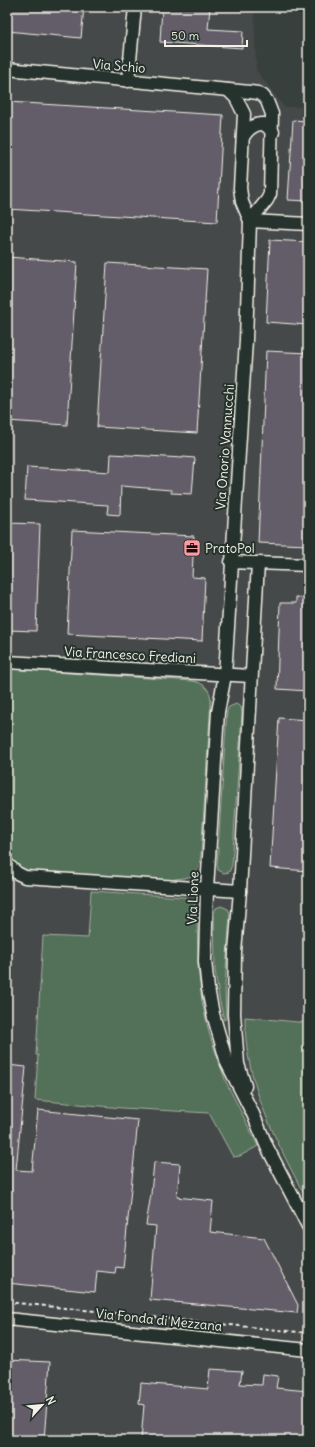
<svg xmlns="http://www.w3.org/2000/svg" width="315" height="1447" font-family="Delius,sans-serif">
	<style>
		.built { fill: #45494a }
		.green { fill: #527058; stroke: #a3b0a0 }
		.building { fill: #625d67; stroke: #f4f1e8 }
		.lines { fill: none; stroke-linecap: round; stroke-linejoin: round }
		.minor-casing { stroke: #f4f1e8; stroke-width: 15 }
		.path { stroke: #f4f1e8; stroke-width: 2; stroke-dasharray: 4 3; stroke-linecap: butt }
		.minor { stroke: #26332d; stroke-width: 12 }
		.labels { text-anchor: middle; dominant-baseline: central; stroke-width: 4; stroke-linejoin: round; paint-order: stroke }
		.street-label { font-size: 13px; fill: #f4f1e8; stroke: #26332d }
		.poi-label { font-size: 13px; fill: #f4f1e8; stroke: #26332d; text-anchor: start }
	</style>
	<rect width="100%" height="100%" fill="#38403e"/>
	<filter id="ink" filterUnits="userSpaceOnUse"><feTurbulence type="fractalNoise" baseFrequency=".025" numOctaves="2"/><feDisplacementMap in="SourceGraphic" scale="8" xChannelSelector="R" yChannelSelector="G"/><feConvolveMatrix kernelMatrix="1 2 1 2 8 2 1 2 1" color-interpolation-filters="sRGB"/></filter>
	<g filter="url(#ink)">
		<!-- built -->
		<path class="built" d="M7,7H254L256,70L284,107H308V1440H7Z"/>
		<!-- green -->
		<g class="green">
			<path d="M7,669L193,681C204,683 210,689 211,700L201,855C198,876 195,877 175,879V881L28,871C19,868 13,863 7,856Z"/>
			<path d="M236,704L241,707L242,712L232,865L229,872L224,873L218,870L217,865L227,711L229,707Z"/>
			<path d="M91,891L183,897C191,898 195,903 197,910L198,968L202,1001L209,1033L226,1082L258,1146L240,1156L233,1157L209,1113L122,1108L35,1100L38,1055H36L43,936L88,938Z"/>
			<path d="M221,906L228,909L230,913L225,985L226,1019L224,1020L219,998L215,970L214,913L216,908Z"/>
			<path d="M245,1017L308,1023V1202C278,1144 244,1084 245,1017Z"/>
		</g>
		<!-- building -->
		<g class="building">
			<path d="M7,7H84L81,38L7,31Z"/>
			<path d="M162,7H210L208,29L243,31L242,48L160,42Z"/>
			<path d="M7,102L223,115L217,222L7,209Z"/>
			<path d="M293,120L308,121V201L288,200Z"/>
			<path d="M270,240L308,242V325L266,322Z"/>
			<path d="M7,257L77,262L67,425L7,421Z"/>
			<path d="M107,263L207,269L197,433L97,427Z"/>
			<path d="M266,351L308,353V545L258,543Z"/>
			<path d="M111,454L183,458V457L195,458L192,494L171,493V490L121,486L120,515L107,514L108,505L25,500L27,467L110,472Z"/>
			<path d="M7,523L40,524L36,631L7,630Z"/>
			<path d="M72,530L194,536L192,577L205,578L202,641L67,634Z"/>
			<path d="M296,597L308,598V691L277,689L280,603H296Z"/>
			<path d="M279,718L308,720V871L270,868Z"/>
			<path d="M7,1065L26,1067L16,1170L32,1171L38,1110L138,1120L123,1268L116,1267L115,1273L97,1271L95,1292L7,1283Z"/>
			<path d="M154,1162L180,1164L177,1197L213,1201L210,1232L264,1238L298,1305L297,1313L150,1300L156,1226L146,1225L151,1194Z"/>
			<path d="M7,1360L50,1362L44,1440H7Z"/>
			<path d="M210,1369L242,1371L240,1384L262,1385L263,1374L278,1376L276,1388L308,1391V1440H141L144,1405L139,1404L141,1383L208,1389Z"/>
		</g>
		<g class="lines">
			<defs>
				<g id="minor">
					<path d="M7,69L250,92L258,93L263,96L267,101L272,114L270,194L267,200L250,221"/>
					<path d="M128,81L135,7"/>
					<path d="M228,90L236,98L244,114L240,188L242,202L250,221L246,340L225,675L218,712L207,889L205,961L208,989L213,1014L227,1063L253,1114L267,1147L308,1226"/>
					<path d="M243,137C248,129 254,123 264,124L273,132"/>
					<path d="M250,221L308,224"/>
					<path d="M231,562L308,565"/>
					<path d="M7,662L251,676"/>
					<path d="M7,864L17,873L25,877L240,891"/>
					<path d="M245,1086L238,1064L234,1014L235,952L240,891L258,563"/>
					<path d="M7,1319L308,1350"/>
				</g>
			</defs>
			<!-- minor casing -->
			<use href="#minor" class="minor-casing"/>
			<!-- path -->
			<path class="path" d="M7,1302L308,1333"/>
			<!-- minor -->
			<use href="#minor" class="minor"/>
		</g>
	</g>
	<!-- icons -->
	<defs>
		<symbol id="office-square" viewBox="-11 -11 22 22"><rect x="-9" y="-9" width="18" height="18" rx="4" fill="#ff9aa2" stroke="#26332d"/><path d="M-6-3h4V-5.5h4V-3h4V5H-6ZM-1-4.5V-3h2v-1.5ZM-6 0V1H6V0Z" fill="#111"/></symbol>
	</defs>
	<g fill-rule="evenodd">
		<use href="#office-square" x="182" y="538" width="20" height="20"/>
	</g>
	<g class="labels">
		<!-- street labels -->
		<g class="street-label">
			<text transform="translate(119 66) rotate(5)">Via Schio</text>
			<text transform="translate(225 447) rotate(-86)">Via Onorio Vannucchi</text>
			<text transform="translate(130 655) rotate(3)">Via Francesco Frediani</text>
			<text transform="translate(193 898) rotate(-88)">Via Lione</text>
			<text transform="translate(159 1320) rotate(6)">Via Fonda di Mezzana</text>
		</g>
		<!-- poi labels -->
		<g class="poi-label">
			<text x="205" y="548">PratoPol</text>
		</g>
	</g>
	<!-- margin -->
	<rect width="315" height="1447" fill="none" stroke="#26332d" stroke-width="24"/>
	<rect x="12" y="12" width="291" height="1423" fill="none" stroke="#f4f1e8" stroke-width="1.5" filter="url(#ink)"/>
	<!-- north arrow -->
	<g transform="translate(42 1405) rotate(63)" stroke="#26332d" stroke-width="3" paint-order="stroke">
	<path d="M0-3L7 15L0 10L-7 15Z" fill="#f4f1e8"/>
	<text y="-6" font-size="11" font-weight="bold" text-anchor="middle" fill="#f4f1e8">N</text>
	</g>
	<!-- scale -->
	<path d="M165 40v6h82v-6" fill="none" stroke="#f4f1e8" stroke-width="2"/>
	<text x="171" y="40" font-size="12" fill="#f4f1e8" stroke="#26332d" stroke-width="3" paint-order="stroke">50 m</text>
</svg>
